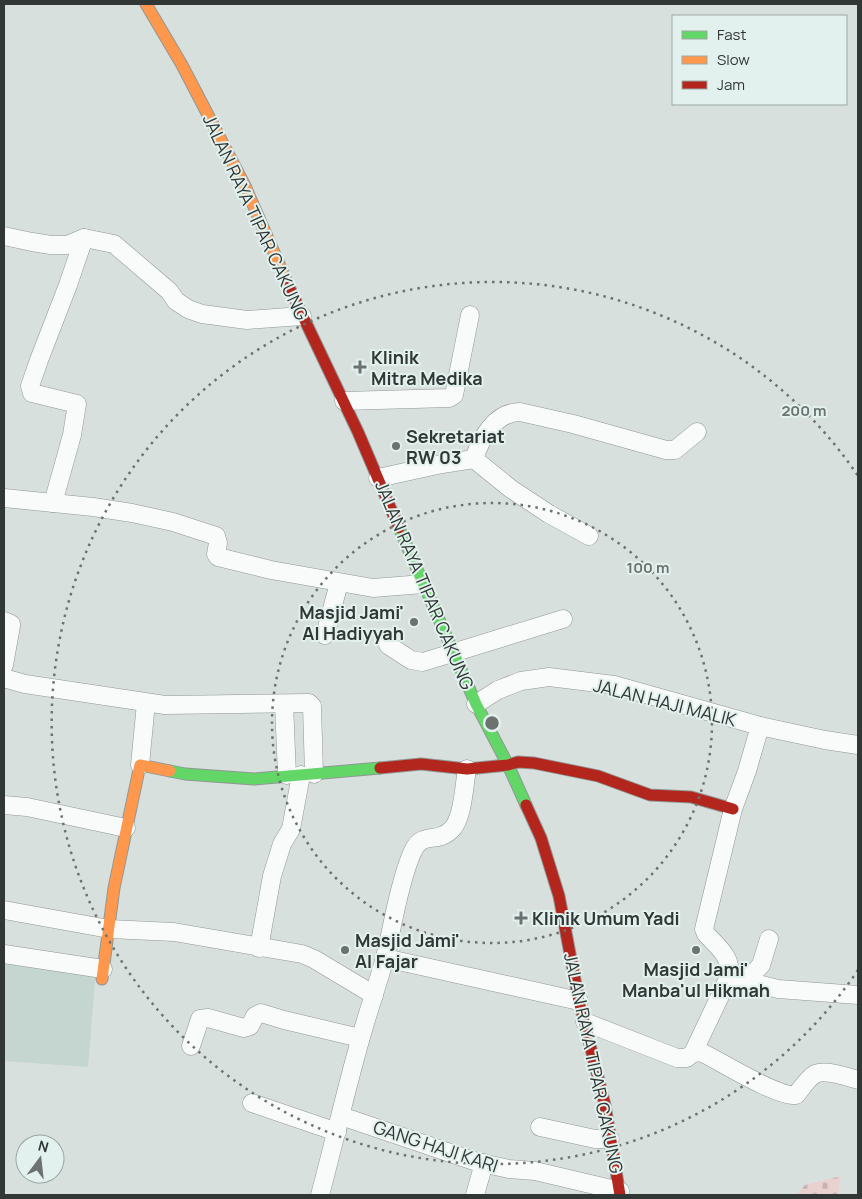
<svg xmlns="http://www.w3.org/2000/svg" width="862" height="1199" font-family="Manrope,sans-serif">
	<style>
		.built { fill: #c5d5d0 }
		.cemetery { fill: url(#cemetery-stones) }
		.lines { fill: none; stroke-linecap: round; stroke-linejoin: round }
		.street-casing { stroke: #909795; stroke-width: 19 }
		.fast-casing { stroke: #909795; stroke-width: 13 }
		.slow-casing { stroke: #909795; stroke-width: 13 }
		.jam-casing { stroke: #909795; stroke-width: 13 }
		.street { stroke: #f9fafa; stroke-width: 18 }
		.fast { stroke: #63d668; stroke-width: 11 }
		.slow { stroke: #ff974d; stroke-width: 11 }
		.jam { stroke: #b3261e; stroke-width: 11 }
		.ring { fill: none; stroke: #6b7270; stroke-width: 2.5; stroke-dasharray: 2.5 5 }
		.poi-dot { fill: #6b7270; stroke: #e2f1ed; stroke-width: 2 }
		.labels { text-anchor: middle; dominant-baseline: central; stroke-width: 4; stroke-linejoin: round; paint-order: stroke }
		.street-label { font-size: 18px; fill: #313735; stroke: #e2f1ed }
		.poi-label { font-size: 18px; font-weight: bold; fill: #313735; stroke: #e2f1ed; text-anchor: start }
		.centre { fill: #6b7270; stroke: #e2f1ed; stroke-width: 2.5 }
		.ring-label { font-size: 15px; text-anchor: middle; font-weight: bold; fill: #6b7270; stroke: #e2f1ed; stroke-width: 4; stroke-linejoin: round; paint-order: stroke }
	</style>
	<defs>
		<pattern id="cemetery-stones" width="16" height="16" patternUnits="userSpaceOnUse" patternTransform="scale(1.25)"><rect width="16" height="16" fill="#e8d1ce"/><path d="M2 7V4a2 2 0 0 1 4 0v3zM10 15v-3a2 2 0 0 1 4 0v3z" fill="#c7b4b2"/></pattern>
	</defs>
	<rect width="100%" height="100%" fill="#d8e0de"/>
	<!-- built -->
	<path class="built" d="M4,962L96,969L88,1067L4,1061Z"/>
	<!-- cemetery -->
	<path class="cemetery" d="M841,1176L838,1195H796L805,1185Z"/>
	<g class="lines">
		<defs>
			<g id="street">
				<path d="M4,236L32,242L51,245H67L84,238L114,244L169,291L176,301L188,309L202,314L247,320L302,316"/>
				<path d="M344,401L449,398L454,395L470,315"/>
				<path d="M474,459C481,438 495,412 520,412L573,424L666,450H675L697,432"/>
				<path d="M474,459L511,489L549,514L589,536"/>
				<path d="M378,478L442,464L474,459"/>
				<path d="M4,498L93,507L132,513L173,522L216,536L218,543L216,554L218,557L271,570L373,588L423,584"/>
				<path d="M53,503L72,435L77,404L32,393L30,386L39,360L68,285L84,238"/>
				<path d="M4,621L11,624V626L4,665"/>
				<path d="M325,635L339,583"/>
				<path d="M388,645L411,660L423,662L563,619"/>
				<path d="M4,676L7,679L25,684L165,705L309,703L312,706L314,774"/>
				<path d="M284,704L287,775"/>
				<path d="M476,704L498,690L521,681L549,677L614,685L760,726L825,740L858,745"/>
				<path d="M140,765L146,703"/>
				<path d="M4,805L27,807L126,828"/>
				<path d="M4,910L109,929L174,932L302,954L314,959L374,995"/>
				<path d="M259,948L272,876L282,844L291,829L301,775"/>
				<path d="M4,954L103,969"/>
				<path d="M385,958L579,1001"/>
				<path d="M729,977L778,989L858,995"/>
				<path d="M745,982L761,965L769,939"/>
				<path d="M585,1022L677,1058H687C693,1052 696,1052 703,1053C721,1062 779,1098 796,1095C801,1089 808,1078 815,1074C825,1069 848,1077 858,1080"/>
				<path d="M191,1046L200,1019L208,1018L244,1028L250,1026L255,1016L261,1013L284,1020L360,1038"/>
				<path d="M693,1053L729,977C733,958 718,947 706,934L704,929L733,809L747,771L760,726"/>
				<path d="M252,1103L337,1132"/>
				<path d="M341,1116L477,1162L509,1169L535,1171L620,1191"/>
				<path d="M540,1127L595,1139H610"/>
				<path d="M320,1195C334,1143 346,1089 361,1037C368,1012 377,986 384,961C393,927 397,891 410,858C421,827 434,846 451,830C463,819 464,786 467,769"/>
				<path d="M475,1195L484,1163"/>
			</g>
			<g id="fast">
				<path d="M399,528L476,704L508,765L526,805"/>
				<path d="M170,771L185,774L254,779L380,768"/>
			</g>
			<g id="slow">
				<path d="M146,4L182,65L245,186L289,287"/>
				<path d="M102,979L114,888L140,765L170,771"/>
			</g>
			<g id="jam">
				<path d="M289,287L358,432L399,528"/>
				<path d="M380,768L421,764L467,769L508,765L518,762L534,763L598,776L650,795L691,797L733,809"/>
				<path d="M526,805L541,838L559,896L579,1001L605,1105L620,1195"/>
			</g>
		</defs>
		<!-- street casing -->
		<use href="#street" class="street-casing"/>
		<!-- fast casing -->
		<use href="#fast" class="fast-casing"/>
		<!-- slow casing -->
		<use href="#slow" class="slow-casing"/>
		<!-- jam casing -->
		<use href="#jam" class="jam-casing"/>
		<!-- street -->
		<use href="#street" class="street"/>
		<!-- fast -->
		<use href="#fast" class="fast"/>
		<!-- slow -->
		<use href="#slow" class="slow"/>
		<!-- jam -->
		<use href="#jam" class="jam"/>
	</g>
	<!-- distance rings -->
	<g class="ring">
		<circle cx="492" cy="723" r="220"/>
		<path d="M858 970A441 441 0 1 1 858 476"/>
	</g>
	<!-- markers -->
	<g class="poi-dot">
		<path d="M357.5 359.5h5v5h5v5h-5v5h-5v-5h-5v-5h5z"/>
		<circle cx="396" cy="446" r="5"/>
		<circle cx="414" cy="622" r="5"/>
		<path d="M518.5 910.5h5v5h5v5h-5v5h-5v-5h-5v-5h5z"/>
		<circle cx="345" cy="950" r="5"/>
		<circle cx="696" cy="950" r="5"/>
	</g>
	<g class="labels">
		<!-- street labels -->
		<g class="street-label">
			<text transform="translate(256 217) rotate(65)">JALAN RAYA TIPAR CAKUNG</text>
			<text transform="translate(425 585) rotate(67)">JALAN RAYA TIPAR CAKUNG</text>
			<text transform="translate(665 702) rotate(14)">JALAN HAJI MALIK</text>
			<text transform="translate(594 1063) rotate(78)">JALAN RAYA TIPAR CAKUNG</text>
			<text transform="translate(436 1146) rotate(18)">GANG HAJI KARI</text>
		</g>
		<!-- poi labels -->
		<g class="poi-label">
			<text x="371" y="357">Klinik<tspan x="371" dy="21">Mitra Medika</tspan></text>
			<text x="406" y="436">Sekretariat<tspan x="406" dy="21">RW 03</tspan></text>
			<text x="404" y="612" text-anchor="end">Masjid Jami'<tspan x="404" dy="21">Al Hadiyyah</tspan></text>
			<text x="532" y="918">Klinik Umum Yadi</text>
			<text x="355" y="940">Masjid Jami'<tspan x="355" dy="21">Al Fajar</tspan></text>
			<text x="696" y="969" text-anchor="middle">Masjid Jami'<tspan x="696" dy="21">Manba'ul Hikmah</tspan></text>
		</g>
	</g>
	<circle cx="492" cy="723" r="8" class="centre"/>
	<g class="ring-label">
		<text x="804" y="416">200 m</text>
		<text x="648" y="573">100 m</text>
	</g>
	<!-- border -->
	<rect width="862" height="1199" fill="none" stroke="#313735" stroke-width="10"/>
	<!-- legend -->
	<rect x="672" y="15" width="175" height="90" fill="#e2f1ed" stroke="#9ba7a3"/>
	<rect x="682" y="31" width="25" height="8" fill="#63d668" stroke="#9ba7a3"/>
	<text x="717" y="40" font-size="15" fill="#313735">Fast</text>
	<rect x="682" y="56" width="25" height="8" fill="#ff974d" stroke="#9ba7a3"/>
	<text x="717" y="65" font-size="15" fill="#313735">Slow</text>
	<rect x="682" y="81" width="25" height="8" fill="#b3261e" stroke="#9ba7a3"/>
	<text x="717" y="90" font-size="15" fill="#313735">Jam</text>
	<!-- north arrow -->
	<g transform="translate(40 1159) rotate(15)"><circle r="24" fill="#e2f1ed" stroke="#9ba7a3"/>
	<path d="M0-4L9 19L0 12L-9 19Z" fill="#6b7270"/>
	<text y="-8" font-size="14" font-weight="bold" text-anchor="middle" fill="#313735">N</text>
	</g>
</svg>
